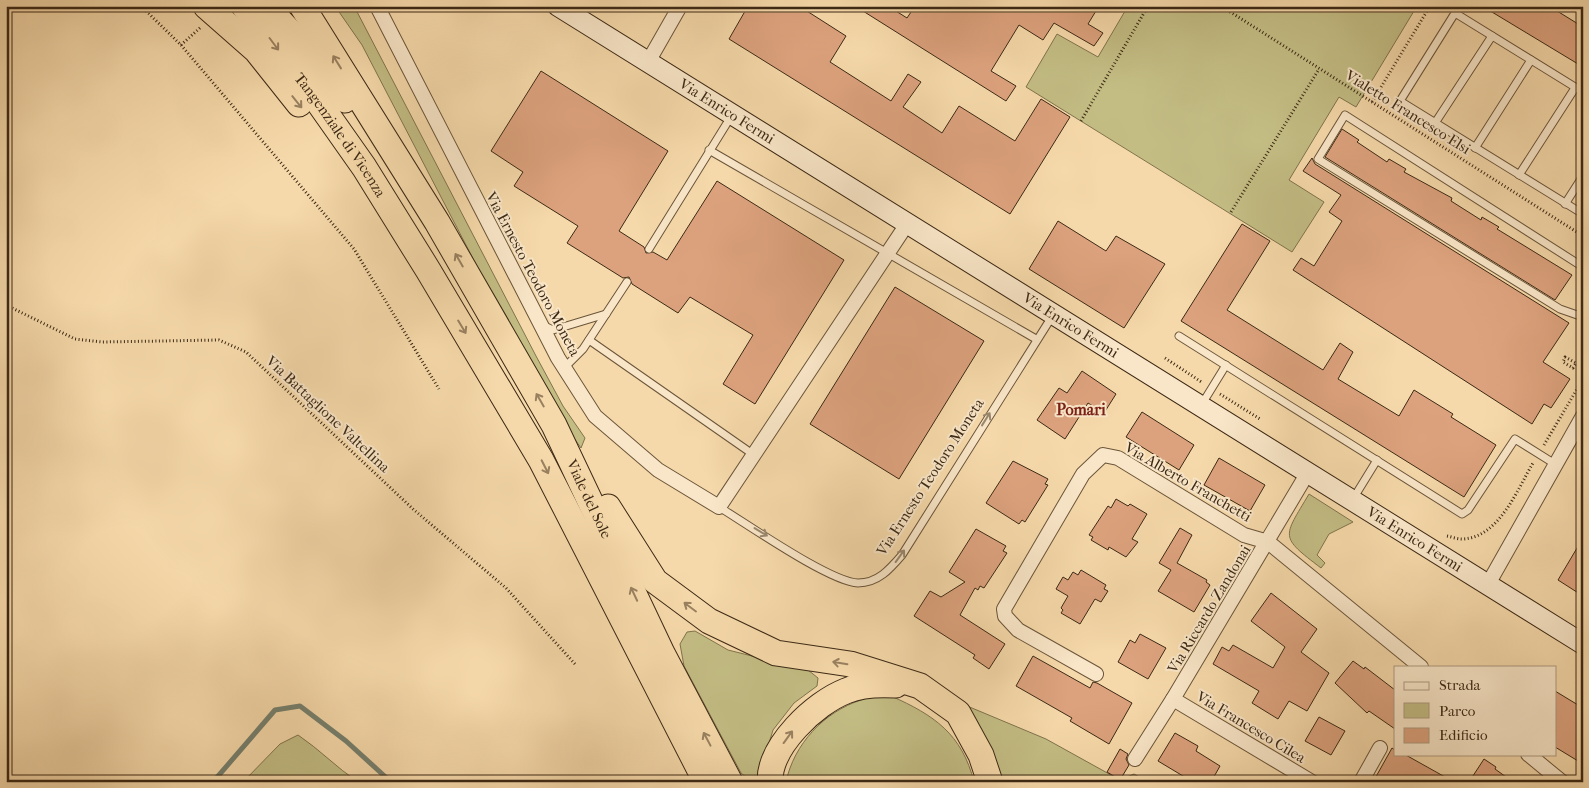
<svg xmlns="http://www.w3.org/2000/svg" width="1589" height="788" font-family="'IM FELL French Canon',serif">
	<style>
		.green { fill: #c3bd84; stroke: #80734c }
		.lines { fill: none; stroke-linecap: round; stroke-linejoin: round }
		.stream { stroke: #76806e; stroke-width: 5 }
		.building { fill: #dca27d; stroke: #3c2915 }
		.lane-casing { stroke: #6a553a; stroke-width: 9 }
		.street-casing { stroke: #6a553a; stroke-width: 16 }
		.secondary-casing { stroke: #3c2915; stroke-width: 22 }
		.highway-casing { stroke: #3c2915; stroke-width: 27 }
		.path { stroke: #3c2915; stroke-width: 3; stroke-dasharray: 1 2.5; stroke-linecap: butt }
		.lane { stroke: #f9e6c8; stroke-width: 7 }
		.street { stroke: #f9e6c8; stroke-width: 14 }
		.secondary { stroke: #f9e6c8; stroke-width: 20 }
		.highway { stroke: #f6d9aa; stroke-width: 25 }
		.oneway { stroke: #998160 }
		.oneway2 { stroke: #9a886e }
		.labels { text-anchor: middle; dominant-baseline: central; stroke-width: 4; stroke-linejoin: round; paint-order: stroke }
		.street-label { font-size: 15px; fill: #3c2915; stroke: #f9e6c8 }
		.neighbourhood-label { font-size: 16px; font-weight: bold; fill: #7a1f14; stroke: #f9e6c8 }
	</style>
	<rect width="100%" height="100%" fill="#f6d9aa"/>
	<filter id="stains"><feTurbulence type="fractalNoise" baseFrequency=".004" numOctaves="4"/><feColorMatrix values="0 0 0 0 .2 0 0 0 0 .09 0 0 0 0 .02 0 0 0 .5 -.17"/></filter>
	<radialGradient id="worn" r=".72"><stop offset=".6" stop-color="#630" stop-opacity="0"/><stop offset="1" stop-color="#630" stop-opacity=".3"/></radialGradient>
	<!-- green -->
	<g class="green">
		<path d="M335,6H354L536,356L563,406L585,438L581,448L545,397L362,45Z"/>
		<path d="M1128,6H1417L1356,107L1339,97L1289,180L1324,202L1292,252L1026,87L1057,34L1098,57Z"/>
		<path d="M1309,494L1353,522L1329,534L1317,555L1325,563L1321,568C1279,536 1283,538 1309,494Z"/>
		<path d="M695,631L728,650L808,670L818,678L817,686L794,703L773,730L759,776L748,779L741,773L684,666L680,644L687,632Z"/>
		<path d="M891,696C934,715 962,734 974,782H786C794,744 824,712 861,700C870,696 882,697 891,696Z"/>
		<path d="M960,703L1046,739L1120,780L1134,774L1148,782H1001Z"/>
		<path d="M298,735C319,749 337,768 358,782H243L280,744Z"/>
	</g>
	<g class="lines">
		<!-- stream -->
		<path class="stream" d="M213,782L275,710L300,706L346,741L391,782"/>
	</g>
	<!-- building -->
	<g class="building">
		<path d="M748,6H799L846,36L830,62L891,101L908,74L921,82L903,107L942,133L959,106L1015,141L1041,99L1070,117L1010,214L729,39Z"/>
		<path d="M855,6H888L907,18L915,6H1099L1088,24L1103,33L1094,46L1054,23L1043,40L1019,25L991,71L1016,86L1006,101Z"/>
		<path d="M1482,6H1549L1583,27V67Z"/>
		<path d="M541,71L668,151L619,231L644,247L646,253L653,252L667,260L717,181L844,260L755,404L723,384L753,335L690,297L678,313L632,284L629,277L623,278L567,243L578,226L514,186L523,172L491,151Z"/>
		<path d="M1342,129L1359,140L1357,142L1387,162L1389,159L1406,169L1404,172L1452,198L1451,201L1481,220L1482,217L1499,227L1497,229L1572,275L1555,300L1325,157Z"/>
		<path d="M1312,158L1315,164L1569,323L1543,362L1570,379L1551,408L1544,404L1532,424L1293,270L1301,258L1314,266L1342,221L1329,212L1341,195L1303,171Z"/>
		<path d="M1058,221L1106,251L1116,236L1165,264L1124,328L1029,269Z"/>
		<path d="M1242,224L1270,241L1227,310L1323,370L1340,343L1353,352L1338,379L1399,416L1414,390L1453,414L1451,417L1496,445L1464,497L1181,321Z"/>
		<path d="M895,287L984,341L899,479L810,424Z"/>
		<path d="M1082,371L1116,394L1104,413L1088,403L1065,439L1037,420L1059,388L1067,393Z"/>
		<path d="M1142,412L1194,445L1179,470L1126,437Z"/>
		<path d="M1219,458L1265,485L1250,511L1204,485Z"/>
		<path d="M1013,461L1048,479L1045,484L1048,485L1025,522L1022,520L1019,524L986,503Z"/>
		<path d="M1116,499L1128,506L1130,504L1147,514L1132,539L1138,542L1126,557L1109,547L1108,550L1091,540L1093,537L1089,535L1108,506L1111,508Z"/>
		<path d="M1180,528L1192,535L1177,563L1207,580L1206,582L1210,585L1194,612L1158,591L1171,570L1159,563Z"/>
		<path d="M976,529L1006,546L1003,551L1007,553L984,588L980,586L978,590L975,588L960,615L1005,644L989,669L973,658L975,655L914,616L930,591L941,597L965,582L949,572Z"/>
		<path d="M1583,538V596L1558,580Z"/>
		<path d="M1081,570L1106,585L1104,589L1108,591L1101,602L1095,599L1080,624L1061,613L1063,610L1061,608L1068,596L1056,589L1063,577L1068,580L1073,572L1078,575Z"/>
		<path d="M1271,593L1317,629L1301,652L1329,673L1307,711L1289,701L1278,719L1252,703L1259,691L1213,664L1222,647L1229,651L1233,645L1273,668L1285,647L1251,621Z"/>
		<path d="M1140,634L1166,648L1148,679L1118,662L1130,640L1135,643Z"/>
		<path d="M1033,656L1090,688L1093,682L1097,683L1132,703L1109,744L1070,721L1072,718L1016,686Z"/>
		<path d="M1353,661L1364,669L1365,667L1395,690V729L1369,711L1367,713L1335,683Z"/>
		<path d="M1555,691L1583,708V764L1555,747Z"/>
		<path d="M1319,717L1345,731L1331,755L1305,741Z"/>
		<path d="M1175,733L1198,746L1196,751L1220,766L1211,782H1193L1158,761Z"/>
		<path d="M1392,748L1395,750V754H1404L1454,782H1373Z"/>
		<path d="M1120,749L1128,754L1126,759L1129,765L1120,780L1107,772Z"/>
		<path d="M1484,759L1496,767L1495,769L1513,782H1469Z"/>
	</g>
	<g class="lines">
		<defs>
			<g id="lane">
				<path d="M1583,92L1455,13L1400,101L1583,214"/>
				<path d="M1435,123L1492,36"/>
				<path d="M1475,148L1531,60"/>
				<path d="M709,150L1036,339"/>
				<path d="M1519,175L1575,88"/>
				<path d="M1565,204L1583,176"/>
				<path d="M649,249L732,115"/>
				<path d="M1583,267L1345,115L1318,159L1560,309L1583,317"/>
				<path d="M542,325L553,330L606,314"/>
				<path d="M1179,336L1462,514L1468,510L1515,439L1555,464"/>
				<path d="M589,340L754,455"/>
				<path d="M564,368L583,349L627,282"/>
				<path d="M1202,404L1226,365"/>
				<path d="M1353,499L1377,460"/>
				<path d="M719,507C747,524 830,582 858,583C878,583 890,569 902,555L1053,315"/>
			</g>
			<g id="street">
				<path d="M377,6L558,358L595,416L658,470L719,507L907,224"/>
				<path d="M648,62L680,6"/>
				<path d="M1487,586L1583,416"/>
				<path d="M1096,674L1018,630L1005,616L1004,609L1083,474L1103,455L1118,458L1244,535L1268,542L1421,667"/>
				<path d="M1173,699L1312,782"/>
				<path d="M1528,754L1562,782"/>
				<path d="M1135,759L1173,699L1307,474"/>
				<path d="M1361,782L1380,748"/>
			</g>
			<g id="secondary">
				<path id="s1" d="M558,6L1583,644"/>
			</g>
			<g id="highway">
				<path d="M206,6L256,50L299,104"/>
				<path id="s2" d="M244,6L314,96L364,167L428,270L541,460L706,782"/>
				<path d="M266,6L292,34L345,100"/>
				<path id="s3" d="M302,6L437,222L554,425L662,653L730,782"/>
				<path d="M608,507L655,581L709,621L776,653L850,664L920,686L958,713L981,755L990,782"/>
				<path d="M770,782C769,746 815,703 846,691C862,684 879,684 896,685"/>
			</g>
		</defs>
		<!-- lane casing -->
		<use href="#lane" class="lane-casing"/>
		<!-- street casing -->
		<use href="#street" class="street-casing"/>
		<!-- secondary casing -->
		<use href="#secondary" class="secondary-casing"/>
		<!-- highway casing -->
		<use href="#highway" class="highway-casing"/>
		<!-- path -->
		<g class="path">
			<path d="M141,6L181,45L354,249L439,389"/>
			<path d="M1221,6L1583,236"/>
			<path d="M181,45L201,27"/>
			<path d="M1372,102L1430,6"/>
			<path d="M1081,121L1148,6"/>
			<path d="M1231,212L1319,69"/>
			<path d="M6,305L75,339L102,342L219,340L246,352L413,509L506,588L575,664"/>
			<path d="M1565,357L1576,363L1573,368L1563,362Z"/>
			<path d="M1165,358L1203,383"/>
			<path d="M1220,394L1260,419"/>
			<path d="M1544,445L1583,379"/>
			<path d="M1447,536C1452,537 1457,539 1462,539C1499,538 1517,490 1533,463"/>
		</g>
		<!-- lane -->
		<use href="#lane" class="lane"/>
		<!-- street -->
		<use href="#street" class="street"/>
		<!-- secondary -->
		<use href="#secondary" class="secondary"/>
		<!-- highway -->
		<use href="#highway" class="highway"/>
	</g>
	<!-- one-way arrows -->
	<defs><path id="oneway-shaft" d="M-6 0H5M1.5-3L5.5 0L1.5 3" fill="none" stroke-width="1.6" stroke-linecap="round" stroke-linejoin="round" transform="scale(1.25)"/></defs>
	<g class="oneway">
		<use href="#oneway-shaft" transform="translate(274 44) rotate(53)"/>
		<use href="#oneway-shaft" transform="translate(337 62) rotate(-122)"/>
		<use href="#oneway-shaft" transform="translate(297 102) rotate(51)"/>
		<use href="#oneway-shaft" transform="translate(459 260) rotate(-120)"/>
		<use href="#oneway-shaft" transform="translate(462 327) rotate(59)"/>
		<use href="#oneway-shaft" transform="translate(540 400) rotate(-120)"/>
		<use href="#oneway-shaft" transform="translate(545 467) rotate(63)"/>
		<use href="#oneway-shaft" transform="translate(634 594) rotate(-115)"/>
		<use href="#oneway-shaft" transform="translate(690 607) rotate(-143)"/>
		<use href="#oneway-shaft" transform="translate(840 663) rotate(-171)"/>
		<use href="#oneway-shaft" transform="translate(788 737) rotate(-54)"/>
		<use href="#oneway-shaft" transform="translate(707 739) rotate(-118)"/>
	</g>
	<g class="oneway2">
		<use href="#oneway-shaft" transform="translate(986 419) rotate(-58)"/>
		<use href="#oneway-shaft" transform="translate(761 532) rotate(31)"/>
		<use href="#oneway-shaft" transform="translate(900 556) rotate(-54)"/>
	</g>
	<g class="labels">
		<!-- street labels -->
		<g class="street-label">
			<text stroke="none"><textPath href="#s1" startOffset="199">Via Enrico Fermi</textPath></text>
			<text transform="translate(1408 112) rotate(32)">Vialetto Francesco Elsi</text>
			<text stroke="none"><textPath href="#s2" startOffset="161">Tangenziale di Vicenza</textPath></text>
			<text transform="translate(533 274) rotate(62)">Via Ernesto Teodoro Moneta</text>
			<text stroke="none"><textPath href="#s1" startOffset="604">Via Enrico Fermi</textPath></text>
			<text transform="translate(328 414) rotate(43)">Via Battaglione Valtellina</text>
			<text transform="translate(930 477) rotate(-57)">Via Ernesto Teodoro Moneta</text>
			<text transform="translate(1188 482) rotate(30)">Via Alberto Franchetti</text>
			<text stroke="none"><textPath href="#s3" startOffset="571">Viale del Sole</textPath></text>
			<text stroke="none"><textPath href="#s1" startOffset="1009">Via Enrico Fermi</textPath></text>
			<text transform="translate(1209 609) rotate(-59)">Via Riccardo Zandonai</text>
			<text transform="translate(1251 727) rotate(31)">Via Francesco Cilea</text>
		</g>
		<!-- neighbourhood labels -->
		<g class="neighbourhood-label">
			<text x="1081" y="409">Pomari</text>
		</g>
	</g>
	<!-- margin -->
	<rect width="1589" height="788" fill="none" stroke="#f6d9aa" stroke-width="25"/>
	<rect x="8" y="8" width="1574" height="773" fill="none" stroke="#3c2915" stroke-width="2.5"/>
	<rect x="12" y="12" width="1564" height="763" fill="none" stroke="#3c2915"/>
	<!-- legend -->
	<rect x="1394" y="666" width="162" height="90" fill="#f9e6c8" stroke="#ad9a80"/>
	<rect x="1404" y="682" width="25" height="8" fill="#f9e6c8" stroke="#ad9a80"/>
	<text x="1439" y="690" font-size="15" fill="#3c2915">Strada</text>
	<rect x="1404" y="703" width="25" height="15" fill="#c3bd84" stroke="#ad9a80"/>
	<text x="1439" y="716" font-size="15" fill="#3c2915">Parco</text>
	<rect x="1404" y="728" width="25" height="15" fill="#dca27d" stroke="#ad9a80"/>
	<text x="1439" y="740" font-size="15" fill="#3c2915">Edificio</text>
	<rect width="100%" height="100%" filter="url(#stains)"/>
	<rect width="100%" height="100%" fill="url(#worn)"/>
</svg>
